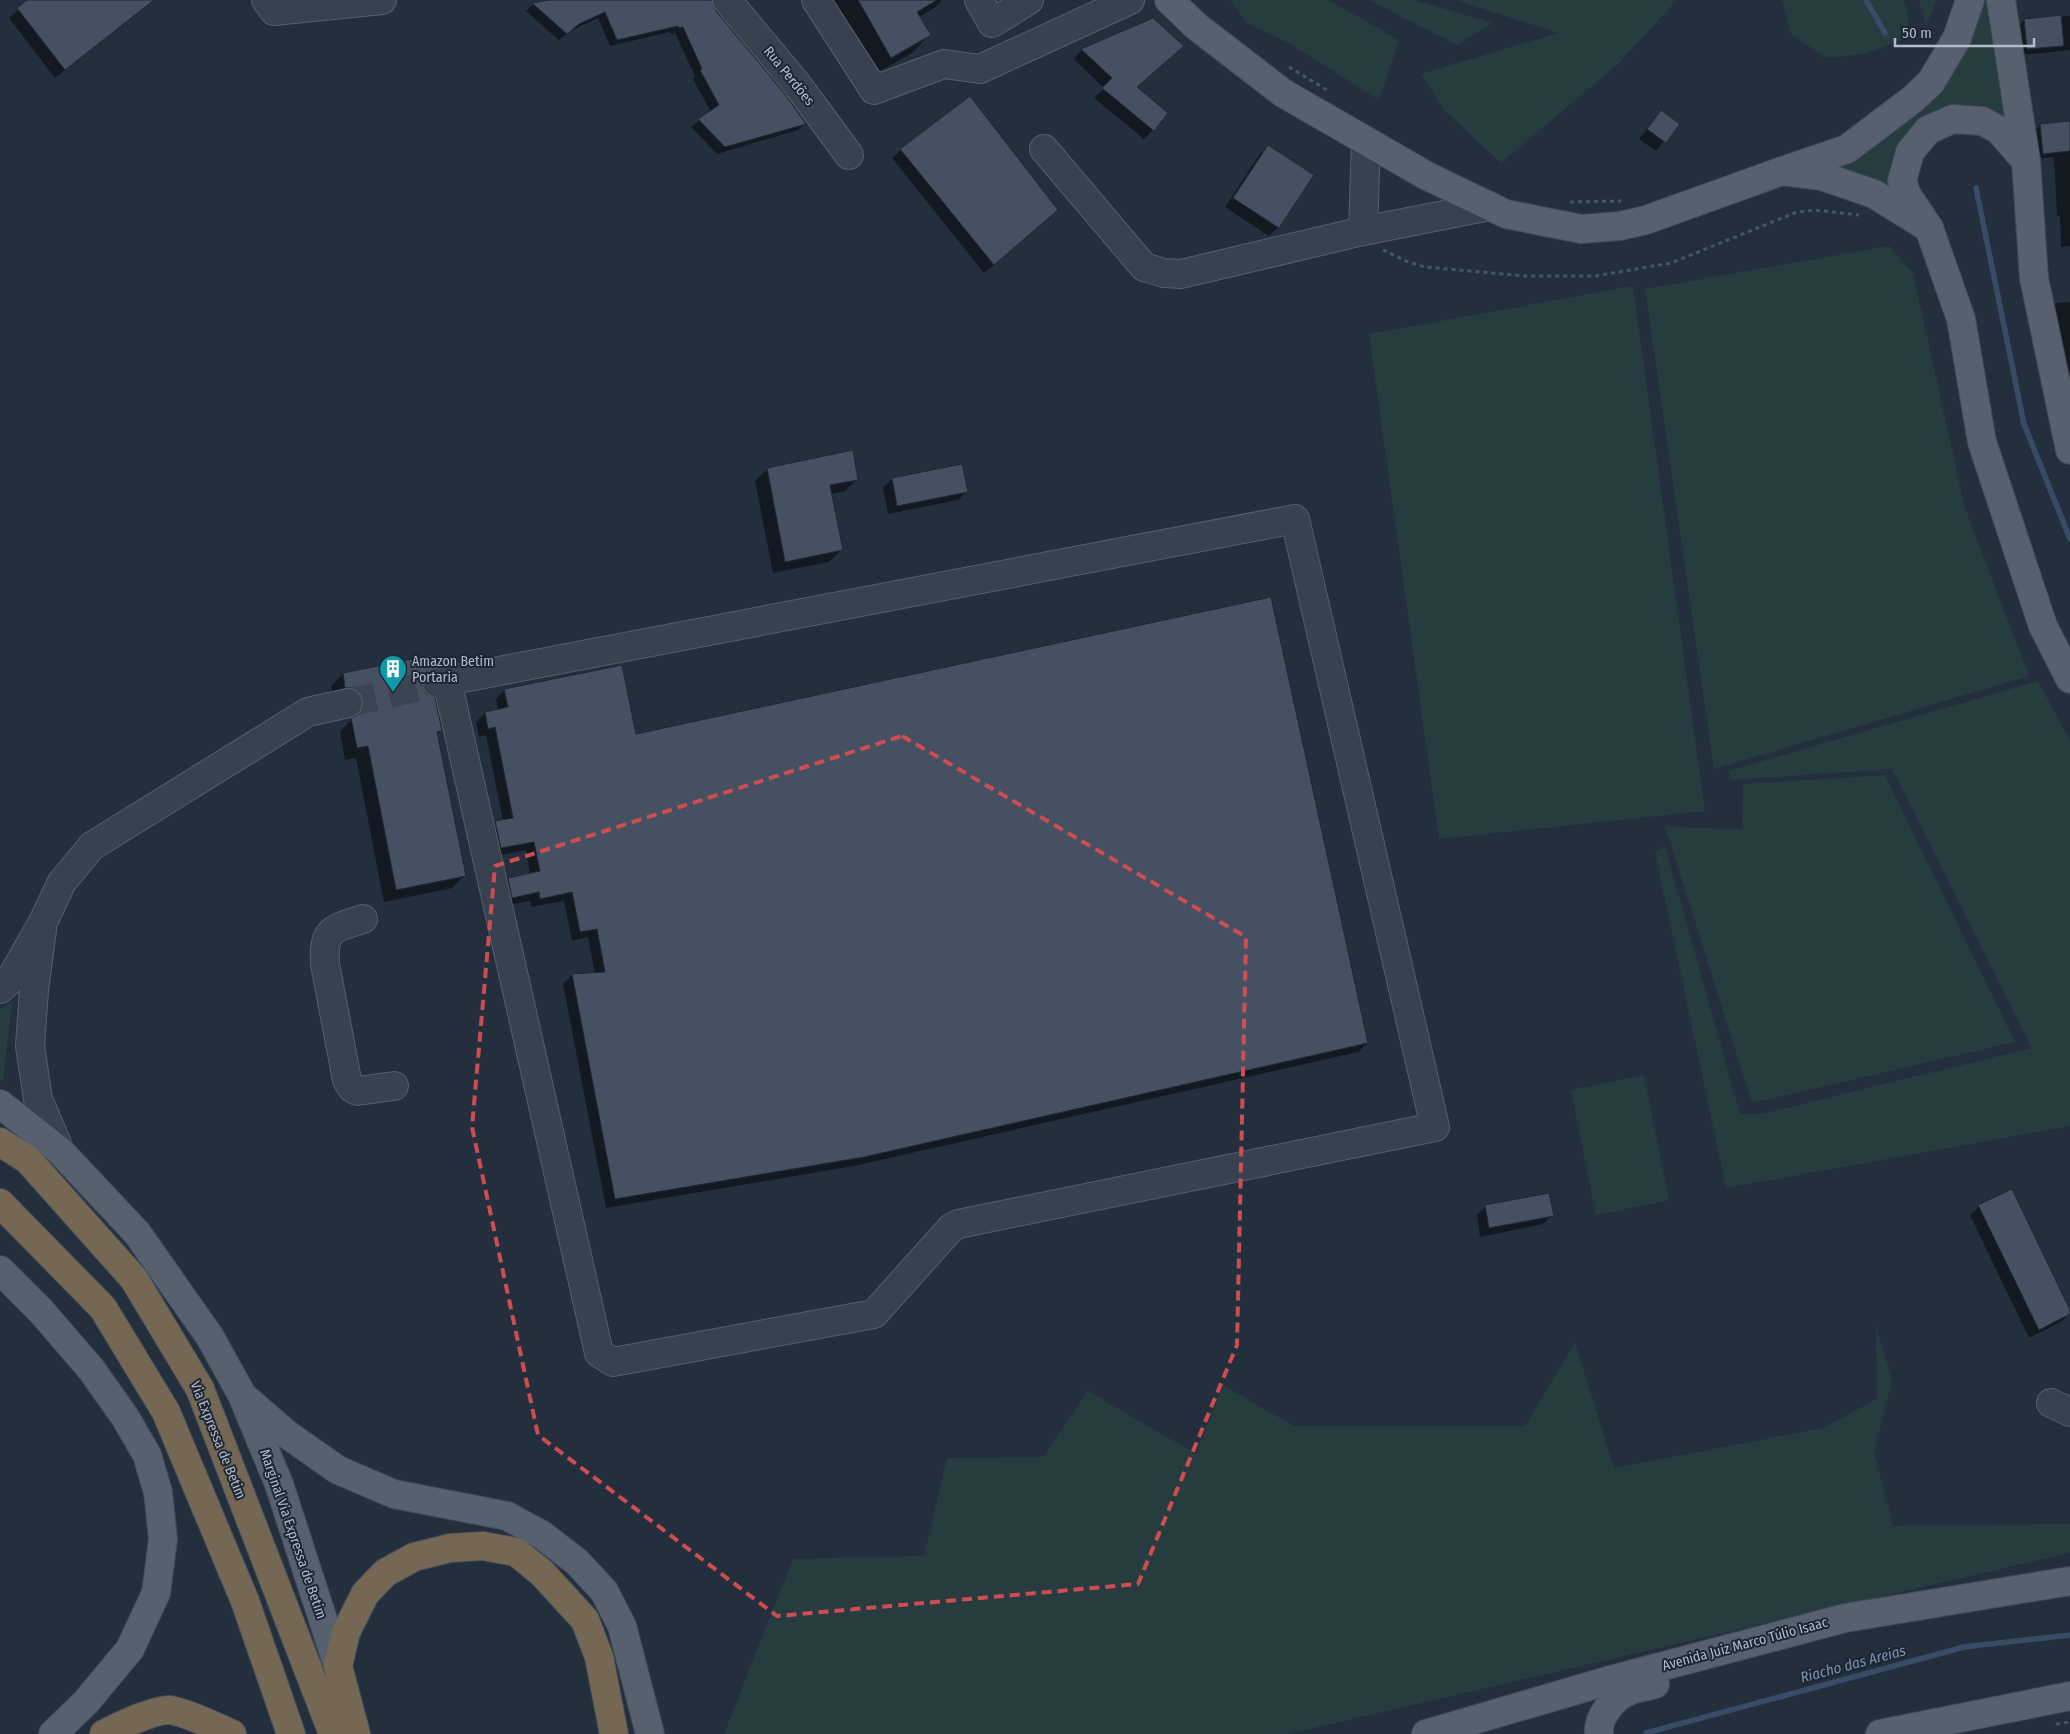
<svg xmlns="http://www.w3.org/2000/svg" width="2070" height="1734" font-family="'Fira Sans Condensed',sans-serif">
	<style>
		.green { fill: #263c3f }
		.shadow { fill: #0007 }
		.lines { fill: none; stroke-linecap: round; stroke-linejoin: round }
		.stream { stroke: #394c67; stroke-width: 5.5 }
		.building { fill: #455162; stroke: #1f2835 }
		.minor-tunnel { stroke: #3a4453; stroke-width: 28; stroke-dasharray: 28 14; stroke-linecap: butt }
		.minor-casing { stroke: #565f6c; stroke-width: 30 }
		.major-casing { stroke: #414a57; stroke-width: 30 }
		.highway-casing { stroke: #434c59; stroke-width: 30 }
		.path { stroke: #44595c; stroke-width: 3; stroke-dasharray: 4 4; stroke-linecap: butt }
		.minor { stroke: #38414e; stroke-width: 28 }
		.major { stroke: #56606e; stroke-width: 28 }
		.highway { stroke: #746855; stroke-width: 28 }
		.marked { fill: none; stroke: #ce4d50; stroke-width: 4; stroke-dasharray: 10 6; stroke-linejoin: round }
		.labels { text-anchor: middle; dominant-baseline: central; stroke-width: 4; stroke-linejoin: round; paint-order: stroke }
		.street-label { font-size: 14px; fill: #b4bcc9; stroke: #1d2633 }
		.poi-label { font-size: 14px; fill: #b4bcc9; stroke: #1d2633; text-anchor: start }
		.water-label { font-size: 15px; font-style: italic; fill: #7c92b1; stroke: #1d2633 }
	</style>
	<rect width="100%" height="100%" fill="#242f3e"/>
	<!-- green -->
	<g class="green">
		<path d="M1230,0H1329L1399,40L1379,100L1292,45L1247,23Z"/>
		<path d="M1369,0H1415L1492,23L1457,45Z"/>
		<path d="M1455,0H1677L1618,64L1501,163L1444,110L1421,74L1558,33Z"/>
		<path d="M1782,0H1904L1908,13L1907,38L1865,54L1826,58L1791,34Z"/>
		<path d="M1919,0H1937L1926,25Z"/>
		<path d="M1981,0H1990L2011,124L1957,109L1896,188L1817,167L1870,145Z"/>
		<path d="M1889,246L1913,273L1965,508L2029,676L1714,769L1645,289Z"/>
		<path d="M1633,286L1705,811L1439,839L1369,334Z"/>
		<path d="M2038,681L2070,741V1126L1726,1188L1655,852L1665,846L1740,1114H1762L2032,1048L1892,769L1732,780L1728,771Z"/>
		<path d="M1885,775L2015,1042L1752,1103L1665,826L1742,830L1743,784Z"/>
		<path d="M12,1001L3,1082L0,1080V1010Z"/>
		<path d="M1644,1075L1669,1200L1596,1215L1571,1090Z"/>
		<path d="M1876,1326L1892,1380L1874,1451L1893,1526L2070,1524V1553L1287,1734H724L793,1559L924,1556L947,1458L1043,1457L1088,1391L1196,1454L1223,1385L1294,1426H1525L1575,1342L1614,1468L1823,1428L1877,1399Z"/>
	</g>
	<!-- shadow -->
	<g class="shadow">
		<path d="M29,0H154L55,78L9,18Z"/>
		<path d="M558,0H711L714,11L805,123L798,130L717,154L691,127L711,112L693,79L695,76L675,33L672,35L670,32L610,46L598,18L570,31L559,40L526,11L533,4Z"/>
		<path d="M830,0H942L936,7L919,17L929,35L912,53L873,75Z"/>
		<path d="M2070,16V50L2021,55L2019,26L2024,20Z"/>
		<path d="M1082,50L1136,88L1153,130L1144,139L1094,98L1104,88L1074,59Z"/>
		<path d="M1661,112L1678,124L1656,151L1639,139Z"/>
		<path d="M2070,122V246L2061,247L2060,216H2057L2054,157L2038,159L2035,131L2041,125Z"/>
		<path d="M1268,146L1312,175L1278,227L1269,236L1225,207L1259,155Z"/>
		<path d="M901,150L1048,219L984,273L892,158Z"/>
		<path d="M2070,302V396L2051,308L2057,303Z"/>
		<path d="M767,469L857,479L845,491L831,494L842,549L829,562L773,573L755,481Z"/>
		<path d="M892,479L967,491L958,500L888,514L883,488Z"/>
		<path d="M433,667L421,679L420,686L441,731L437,735L464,876L452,888L384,902L356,758L345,760L340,732L351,720V712L334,699L331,686L343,674Z"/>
		<path d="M505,690L635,735L1367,1043L1358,1052L854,1166L606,1208L563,984L572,975L595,974L588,937L572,941L564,901L531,907L530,901L503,906L499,888L508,879L530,874L526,850L492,857L486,831L495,822L503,821L486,735L479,737L476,722L485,713L498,710L496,699Z"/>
		<path d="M1486,1206L1552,1215L1543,1224L1480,1237L1477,1215Z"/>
		<path d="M1979,1206L2070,1313L2061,1322L2029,1338L1970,1215Z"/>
	</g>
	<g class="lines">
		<!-- stream -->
		<g class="stream">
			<path d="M1866,0L1885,33"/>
			<path d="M1976,188L2024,424L2070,539"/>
			<path d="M1646,1733L1964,1647L2070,1635"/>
		</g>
	</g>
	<!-- building -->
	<g class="building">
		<path d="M27,0H154L65,70L17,8Z"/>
		<path d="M550,0H712L715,10L784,93L806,124L725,147L698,119L719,105L700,70L702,69L683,27L679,28L678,26L617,40L605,12L579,24L567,34L532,3Z"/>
		<path d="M858,0H937L917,12L931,35L891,58Z"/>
		<path d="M2061,15L2064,46L2027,49L2024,19Z"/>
		<path d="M1153,18L1184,46L1137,87L1168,113L1154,131L1102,88L1112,78L1081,49Z"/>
		<path d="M970,96L1058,210L994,265L900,149Z"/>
		<path d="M1661,110L1680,124L1666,143L1647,129Z"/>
		<path d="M2070,121V151L2043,154L2040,124Z"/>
		<path d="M1268,145L1314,175L1279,228L1233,198Z"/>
		<path d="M853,450L858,480L830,485L843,550L785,562L767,468Z"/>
		<path d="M962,464L968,492L897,506L892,478Z"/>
		<path d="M1271,597L1368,1043L864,1157L615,1199L572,974L605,972L597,929L580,932L572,892L540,899L539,892L512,898L508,878L540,871L534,842L501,848L495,821L513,818L495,727L488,729L485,712L508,707L504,689L622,665L636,734Z"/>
		<path d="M432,655L434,668L426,672L422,678V686L426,694L435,698L442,731L437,732L466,876L396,890L368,746L357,748L351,718L358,715L363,708V699L359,692L353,688H345L343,673Z"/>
		<path d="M2012,1189L2070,1310V1314L2039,1330L1978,1205Z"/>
		<path d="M1549,1193L1554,1216L1489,1228L1485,1205Z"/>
	</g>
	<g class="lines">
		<!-- minor-tunnel -->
		<path class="minor-tunnel" d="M348,703L437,683"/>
		<defs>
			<g id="minor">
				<path d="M266,0L274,11L382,0"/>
				<path d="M727,0L796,83L849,155"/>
				<path d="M816,0L874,90L944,64L980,69L1130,0"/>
				<path d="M979,0L992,23L1029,0"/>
				<path d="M1044,149L1144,267L1164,273L1181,274L1363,231L1490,206"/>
				<path d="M1363,231L1366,141"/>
				<path d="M437,683L447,681L1295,519L1435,1127L958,1224L951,1228L874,1314L613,1362L599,1353L447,681"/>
				<path d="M363,919C332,929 323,929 325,964L347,1080L352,1088L357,1091L394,1086"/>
				<path d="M43,922L62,882L92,846L308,712L348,703"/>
				<path d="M0,989L10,980L43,922L34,990L30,1046L38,1099L60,1151"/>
				<path d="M2051,1403L2070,1412"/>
			</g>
			<g id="major">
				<path d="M1169,0L1196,26L1283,93L1427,176L1506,214L1581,229L1620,226L1646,220L1782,171L1822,176L1874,194L1929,228"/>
				<path d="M2001,0L2026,161L2034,278L2070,450"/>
				<path d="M2026,161L1999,130L1982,121L1953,119L1928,130L1910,152L1902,181L1907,195L1929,228L1961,319L1982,442L2043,626L2070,679"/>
				<path d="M1788,169L1847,149L1913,99L1931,82L1957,38L1970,0"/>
				<path d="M0,1104L60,1151L137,1233L210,1337L242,1395L279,1484L338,1666"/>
				<path d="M0,1270L41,1311L91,1369L125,1417L147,1455L158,1492L163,1539L156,1593L130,1649L86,1702L53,1734"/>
				<path d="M245,1398L288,1435L338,1470L394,1494L507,1516L542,1535L577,1562L604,1591L622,1626L650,1734"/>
				<path d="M1426,1734L1614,1679L1845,1618L2070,1581"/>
				<path d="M1599,1734C1597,1718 1613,1698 1627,1692C1635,1688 1646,1687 1655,1684"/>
				<path d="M1880,1734L2070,1696"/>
			</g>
			<g id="highway">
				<path d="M0,1142L28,1160L134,1279L200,1389L333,1734"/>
				<path d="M0,1203L103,1308L166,1412L245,1601L291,1734"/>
				<path d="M104,1734C117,1727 155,1709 170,1710C185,1712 217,1727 232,1734"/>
				<path d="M356,1734L338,1666L346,1632L365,1594L385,1573L414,1557L450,1548L483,1546L516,1552L542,1573L585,1620L599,1657L614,1734"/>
			</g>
		</defs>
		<!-- minor casing -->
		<use href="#minor" class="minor-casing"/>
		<!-- major casing -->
		<use href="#major" class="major-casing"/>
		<!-- highway casing -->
		<use href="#highway" class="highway-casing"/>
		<!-- path -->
		<g class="path">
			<path d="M1289,67L1327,90"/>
			<path d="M1570,202L1621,201"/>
			<path d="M1383,250L1406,261L1425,267L1526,276H1595L1671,263L1797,212L1814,210L1859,215"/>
			<path d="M2056,1724L2070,1722"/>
		</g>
		<!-- minor -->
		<use href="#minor" class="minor"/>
		<!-- major -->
		<use href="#major" class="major"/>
		<!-- highway -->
		<use href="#highway" class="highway"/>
	</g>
	<!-- marked area -->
	<path class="marked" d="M902,736L1246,937L1237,1345L1138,1584L777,1616L538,1435L472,1127L495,866Z"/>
	<!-- icons -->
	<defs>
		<symbol id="building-pin" viewBox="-11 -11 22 30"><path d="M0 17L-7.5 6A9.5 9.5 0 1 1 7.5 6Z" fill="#0f9aa8" stroke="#1d2633"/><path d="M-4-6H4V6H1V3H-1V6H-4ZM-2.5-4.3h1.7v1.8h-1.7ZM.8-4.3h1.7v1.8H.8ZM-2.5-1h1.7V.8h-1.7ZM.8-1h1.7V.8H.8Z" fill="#fff"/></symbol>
	</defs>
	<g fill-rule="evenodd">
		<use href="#building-pin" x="377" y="653" width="32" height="43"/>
	</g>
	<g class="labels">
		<!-- street labels -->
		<g class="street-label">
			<text transform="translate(789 76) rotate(51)">Rua Perdões</text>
			<text transform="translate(218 1440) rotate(68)">Via Expressa de Betim</text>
			<text transform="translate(293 1534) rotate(71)">Marginal Via Expressa de Betim</text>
			<text transform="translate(1745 1644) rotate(-15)">Avenida Juiz Marco Túlio Isaac</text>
		</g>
		<!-- poi labels -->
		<g class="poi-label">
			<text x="412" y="661">Amazon Betim<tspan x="412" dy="16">Portaria</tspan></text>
		</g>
		<!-- water labels -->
		<g class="water-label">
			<text transform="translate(1853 1664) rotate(-15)">Riacho das Areias</text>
		</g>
	</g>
	<!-- scale -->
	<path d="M1895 38v8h139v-8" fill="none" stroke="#b4bcc9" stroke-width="2.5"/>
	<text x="1902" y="38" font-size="15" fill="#b4bcc9" stroke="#1d2633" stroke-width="4" paint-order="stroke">50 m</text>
</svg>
